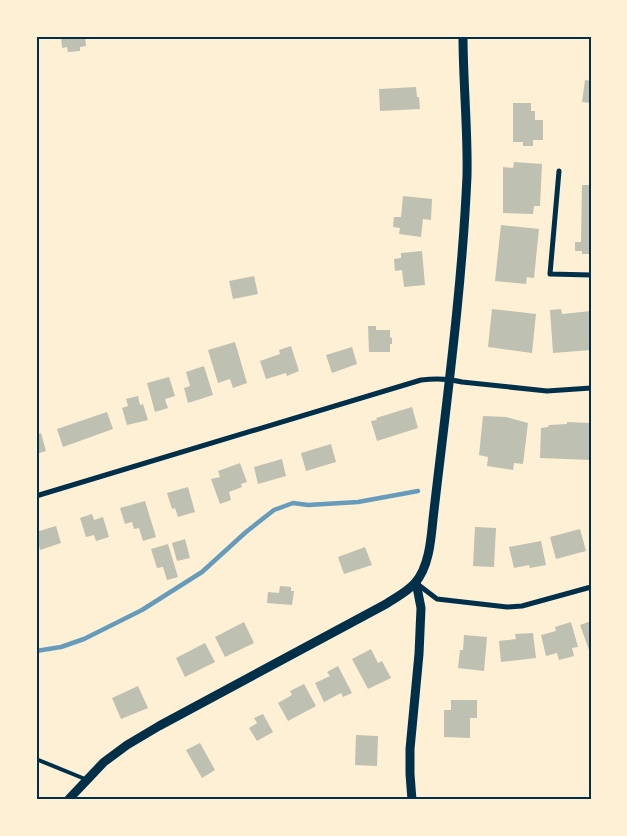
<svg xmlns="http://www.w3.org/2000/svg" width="627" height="836" font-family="'Libre Baskerville',serif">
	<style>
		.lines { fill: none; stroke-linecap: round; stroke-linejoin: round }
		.stream { stroke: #669bbc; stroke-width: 4.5 }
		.building { fill: #bec0b2 }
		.service { stroke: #003049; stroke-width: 4 }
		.minor { stroke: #003049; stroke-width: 5 }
		.tertiary { stroke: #003049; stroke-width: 9 }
		.neatline { fill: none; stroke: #003049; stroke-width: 2 }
	</style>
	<rect width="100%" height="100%" fill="#fdf0d5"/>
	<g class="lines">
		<!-- stream -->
		<path class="stream" d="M36,651L61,647L84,639L142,610L202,572L246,532L274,510L293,503L308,505L358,502L418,491"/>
	</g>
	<!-- building -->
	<g class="building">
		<path d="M61,36H85L86,46L80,47V51L68,52L67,47L62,48Z"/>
		<path d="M585,80L591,81V103L582,102Z"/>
		<path d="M416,87L417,97H419L420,109L380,111L379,89Z"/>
		<path d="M513,103H531V111H535V120H543V140H533V146H523V142H513Z"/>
		<path d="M514,162L542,164L540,206H534L533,214L503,213V167L513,168Z"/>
		<path d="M582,185H591V254H582V251H575V242H581Z"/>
		<path d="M403,196L432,199L431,220L423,219L421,237L399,234L400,228L393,227L394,217H401Z"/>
		<path d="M501,225L539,229L534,278L527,277L526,284L495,281Z"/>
		<path d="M422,251L425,285L404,287L402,270L395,271L394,259L401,258V253Z"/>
		<path d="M254,276L258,294L233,299L229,281Z"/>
		<path d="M492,309L536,314L532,353L488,347Z"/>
		<path d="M561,309L562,314L591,311V350L553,353L550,310Z"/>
		<path d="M368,326H376V330H390V338L392,337V344H390V352H369Z"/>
		<path d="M235,342L247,383L233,388L230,379L218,383L208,350Z"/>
		<path d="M291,346L299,371L287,376L286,373L266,379L260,361L280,354L279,350Z"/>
		<path d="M352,347L357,364L332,373L326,355Z"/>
		<path d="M204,366L213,395L188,403L184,388L190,386L186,372Z"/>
		<path d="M169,377L175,396L165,399L168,408L155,412L147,383Z"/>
		<path d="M138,396L140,405L143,404L148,420L127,425L122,408L128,406L126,399Z"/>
		<path d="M412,407L418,428L377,441L371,421L377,420L376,418Z"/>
		<path d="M107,412L113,429L63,447L57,429Z"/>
		<path d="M483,416L506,417L528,423L523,464L514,463L513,470L487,466L488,457L479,455Z"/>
		<path d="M567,422L591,423V460L540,458L541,428L548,427L549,425L567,424Z"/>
		<path d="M41,433L46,451L36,454V435Z"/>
		<path d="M331,444L336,462L306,471L301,453Z"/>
		<path d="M282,459L286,476L258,484L254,467Z"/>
		<path d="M240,463L247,482L241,484L242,487L229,492L231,500L220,504L211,479L220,477L218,471Z"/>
		<path d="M188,487L195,512L178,517L175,508L172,509L167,493Z"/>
		<path d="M145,501L156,537L143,541L139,528L134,529L132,522L125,524L120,508Z"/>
		<path d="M92,514L94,520L103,517L109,537L96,541L94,535L86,537L80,518Z"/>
		<path d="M56,526L61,543L40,550L36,532Z"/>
		<path d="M475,527L496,528L494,567L473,566Z"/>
		<path d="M580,529L586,551L556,559L550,537Z"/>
		<path d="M185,539L190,558L177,561L172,543Z"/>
		<path d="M541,541L546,565L530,568L529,565L514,568L509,547Z"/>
		<path d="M168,544L178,577L167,580L163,567L157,568L151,549Z"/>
		<path d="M365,547L372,565L344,574L338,557Z"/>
		<path d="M280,586L291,587V591H294L292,605L267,603L268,592L279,593Z"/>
		<path d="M591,621V649L589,650L580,625Z"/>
		<path d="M244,622L254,643L225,657L215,637Z"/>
		<path d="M571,622L578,647L572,648L574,656L559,660L557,653L546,656L541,635L556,631L555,627Z"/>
		<path d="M533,633L536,658L501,662L499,641L516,639L515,634Z"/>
		<path d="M464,635L487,637L484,671L458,668L460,650H463Z"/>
		<path d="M205,643L215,662L185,677L176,658Z"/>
		<path d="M371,649L378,663L382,661L391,678L368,689L352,659Z"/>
		<path d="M338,666L352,693L343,697L341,693L324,702L315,683L330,676L327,672Z"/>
		<path d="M304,684L316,706L288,721L278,703L292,695L290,691Z"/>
		<path d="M138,686L148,708L121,719L112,698Z"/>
		<path d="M451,700H477V718H470V738L444,737V710H451Z"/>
		<path d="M263,714L273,732L257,741L249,728L257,723L254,718Z"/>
		<path d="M356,735L378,736L377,766L355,765Z"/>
		<path d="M200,743L215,770L202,778L186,750Z"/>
	</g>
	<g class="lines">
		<!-- service -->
		<path class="service" d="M36,759L85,779"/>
		<!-- minor -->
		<g class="minor">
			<path d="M559,171L550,274L591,275"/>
			<path d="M36,496L421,380C436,378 447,378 462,382L547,391L591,388"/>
			<path d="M416,583L437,599L507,607L522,606L591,587"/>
		</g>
		<!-- tertiary -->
		<g class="tertiary">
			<path d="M68,800L104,762L127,745L159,726L386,604C395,598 407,592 415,583C429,567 431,540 433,519C446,406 462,290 467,176C468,129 463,83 463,36"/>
			<path d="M412,800L410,774V749L419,654L421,608L416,582"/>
		</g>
	</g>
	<!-- border -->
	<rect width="627" height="836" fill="none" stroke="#fdf0d5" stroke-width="75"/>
	<rect x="38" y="38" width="552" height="760" class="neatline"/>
</svg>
